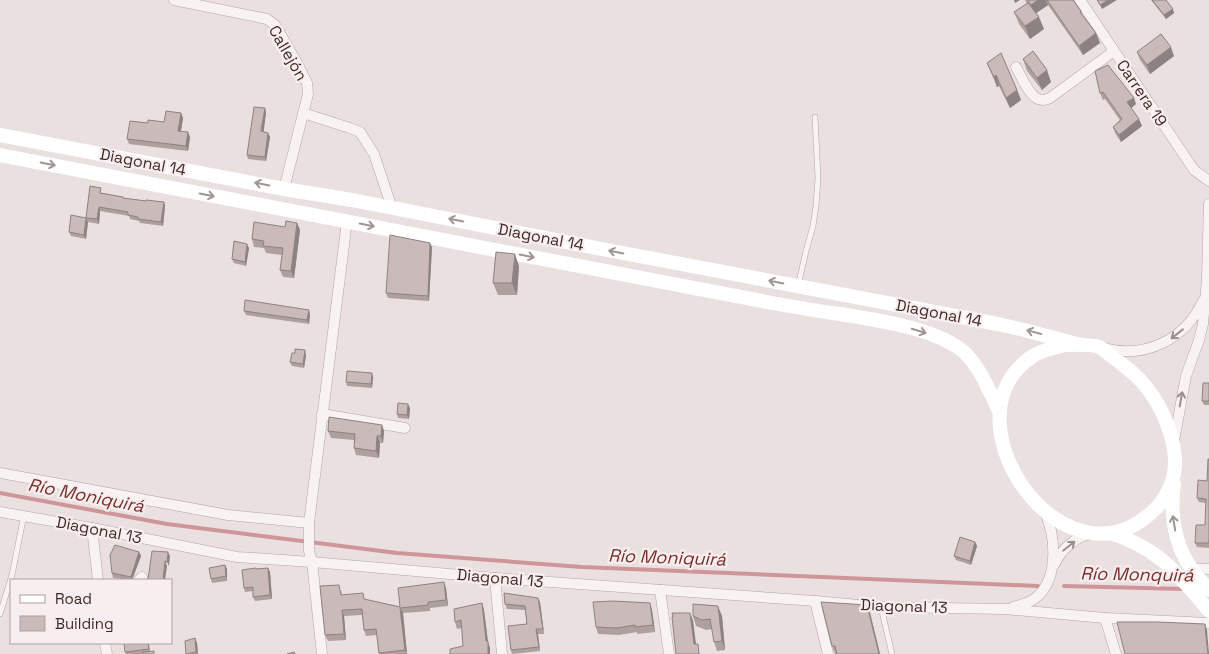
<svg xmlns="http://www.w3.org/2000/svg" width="1209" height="654" font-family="'Space Grotesk',sans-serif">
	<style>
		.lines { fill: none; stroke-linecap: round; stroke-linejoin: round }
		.stream { stroke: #ce9698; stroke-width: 4 }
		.lane-casing { stroke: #b5a5a4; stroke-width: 6 }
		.street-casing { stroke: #b5a5a4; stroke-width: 11 }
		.lane { stroke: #f8f3f2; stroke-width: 5 }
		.street { stroke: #f8f3f2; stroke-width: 10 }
		.secondary { stroke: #fff; stroke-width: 14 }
		.wall { fill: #aea09f }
		.shaded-wall { fill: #8d8282 }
		.building { fill: #cabab9; stroke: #8d8282 }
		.oneway { stroke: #a19492 }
		.oneway2 { stroke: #9e8e8c }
		.labels { text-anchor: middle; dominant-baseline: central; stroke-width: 4.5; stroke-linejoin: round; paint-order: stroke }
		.street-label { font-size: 16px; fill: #432826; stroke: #f7efef }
		.water-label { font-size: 18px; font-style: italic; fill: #7c2c2b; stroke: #f7efef }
	</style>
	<rect width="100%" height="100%" fill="#eae0df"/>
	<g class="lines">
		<!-- stream -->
		<g class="stream">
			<path d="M0,493L167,524L397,553L582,567L1038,586"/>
			<path d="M1064,586L1184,589"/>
		</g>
		<defs>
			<g id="lane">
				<path d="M798,286L806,251L813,226L816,206L818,178L815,117"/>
				<path d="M881,607L892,654"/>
				<path d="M0,614L12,575L24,515"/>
			</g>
			<g id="street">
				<path d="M174,0L267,19L275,25L296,61L307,83L308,94L284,189"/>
				<path d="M1080,0L1194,170L1209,181"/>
				<path d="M1016,67C1021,76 1031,101 1043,100C1045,100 1048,99 1050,98L1114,51"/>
				<path d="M303,113L350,128L360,132L374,154L392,208"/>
				<path d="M1104,348C1145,359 1185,340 1203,301"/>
				<path d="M322,414L405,428"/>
				<path d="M1174,441L1186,376L1199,340L1203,324L1207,279L1209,204"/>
				<path d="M0,473L228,515L309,523"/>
				<path d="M0,512L92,528L237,557L312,562L495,578L815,601L881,607L1005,609L1105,618L1209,623"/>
				<path d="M92,528L98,580"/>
				<path d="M1054,565C1061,550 1076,535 1093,534"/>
				<path d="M1191,568L1209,569"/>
				<path d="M495,578L502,654"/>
				<path d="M139,580L142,577"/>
				<path d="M660,590L669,654"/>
				<path d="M815,601L828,654"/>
				<path d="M1013,607C1019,605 1025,604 1031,601C1060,584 1056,538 1045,512"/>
				<path d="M1105,618L1116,654"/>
				<path d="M105,643L107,654"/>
				<path d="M322,654L312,562L309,551V523L347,221"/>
			</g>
		</defs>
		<!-- lane casing -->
		<use href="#lane" class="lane-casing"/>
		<!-- street casing -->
		<use href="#street" class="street-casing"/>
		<!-- lane -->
		<use href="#lane" class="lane"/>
		<!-- street -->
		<use href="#street" class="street"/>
		<!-- secondary -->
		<g class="secondary">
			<path d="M0,135L284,189L352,200L607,250L998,324L1024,330L1081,345"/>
			<path d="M0,155L772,303C794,307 817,311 840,314C876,320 936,328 964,352C981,368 989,391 999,411"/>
			<path d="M1065,345C1072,345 1093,344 1099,347C1104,349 1109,355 1114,358C1126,367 1138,376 1147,388C1163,408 1176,440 1175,466C1174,482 1165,501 1152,512C1061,595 940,416 1033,356C1042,350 1053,348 1065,345Z"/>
			<path d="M1174,484C1170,513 1174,544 1191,568C1196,576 1203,583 1209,590"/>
			<path d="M1110,533C1159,548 1178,574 1209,611"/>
		</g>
	</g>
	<!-- wall -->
	<g class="wall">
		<path d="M1025,0H1073L1081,11L1083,16L1096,33L1100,43L1083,55L1048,5L1036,13L1044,29L1030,39L1019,24L1014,12L1027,4Z"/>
		<path d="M1151,0H1166L1174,13L1166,19Z"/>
		<path d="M1137,52L1174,56L1150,74L1140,60Z"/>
		<path d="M1023,59L1051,82L1042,90L1027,71Z"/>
		<path d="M987,63L1017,90L1021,100L1010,108L999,86L997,87Z"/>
		<path d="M1095,71L1136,104L1131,108L1142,126L1121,142L1115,133L1113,127L1120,120L1105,99L1103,100L1100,93Z"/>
		<path d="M265,108L266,113L263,132L268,133L270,137L266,161L248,159L247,155Z"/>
		<path d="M181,113L183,118L181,131L190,137L188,151L129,144L127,139L148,123L164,122Z"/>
		<path d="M103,192L102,193L123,197V198L146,201L164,202L165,206L163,226L140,223L139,221L130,219L129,216L100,211L99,224L88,222L86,218Z"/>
		<path d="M88,222L86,239L71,236L69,232Z"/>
		<path d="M297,223L300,230L294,278L283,277L280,270L282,255L266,253L264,248L254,247L252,239Z"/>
		<path d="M432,247L429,301L388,298L386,293Z"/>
		<path d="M249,248L246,266L234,263L232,259Z"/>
		<path d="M519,266L517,295H498L493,283Z"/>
		<path d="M244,311L310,314L309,324L246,315Z"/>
		<path d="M306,355L304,368L292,366L290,362Z"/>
		<path d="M373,377L372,388L347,386L346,382Z"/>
		<path d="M1209,383V405H1204L1202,401Z"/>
		<path d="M410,408L409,419L398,418L397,414Z"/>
		<path d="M382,425L384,431L383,443H380L379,458L356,455L354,448V440L331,438L328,431Z"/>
		<path d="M1209,459V548L1197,547L1195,543L1205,525L1206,503L1199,502L1197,498L1207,481Z"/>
		<path d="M975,542L977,546L971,565L956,560L954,556Z"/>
		<path d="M139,552L141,556L132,580L113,578L112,573Z"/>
		<path d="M225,565L227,569V581L212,583L211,579Z"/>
		<path d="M268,568L270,572L272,599L255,601L253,597V591L245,592L244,588L256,569Z"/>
		<path d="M446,588L448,606L430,608V611L403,613L407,654H379L377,635L366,636L364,630L362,615L344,616L346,640L328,641L325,635L341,590L342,595L400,607Z"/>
		<path d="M540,602L544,634H538L540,651L512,654L511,650L527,624L525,610L507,609L505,604Z"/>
		<path d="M482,603L484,610L488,642L490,648L463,646L462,628L457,629L455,622Z"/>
		<path d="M650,603L652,610L655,632L637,634V632L619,635L598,634L596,627Z"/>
		<path d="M870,613L880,654H835L832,646Z"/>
		<path d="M693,616H722L725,650L717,651L714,642L712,629L706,630L696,626Z"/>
		<path d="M195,638L197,643L198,654H186Z"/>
		<path d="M149,643L150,651L155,654H126L125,652Z"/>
	</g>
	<!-- shaded-wall -->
	<g class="shaded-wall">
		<path d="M1014,0H1020L1015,3Z"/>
		<path d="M1038,0H1046L1048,5L1035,14L1031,5Z"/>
		<path d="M1108,0H1117L1102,9L1100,5Z"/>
		<path d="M1173,9L1174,13L1166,19L1164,15Z"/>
		<path d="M1039,17L1044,29L1030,39L1025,26Z"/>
		<path d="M1096,33L1100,43L1083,55L1079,46Z"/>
		<path d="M1171,47L1174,56L1150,74L1147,65Z"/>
		<path d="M1047,70L1051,82L1042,90L1037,78Z"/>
		<path d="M996,75L999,86L997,87L994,77Z"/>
		<path d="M1017,90L1021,100L1010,108L1006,98Z"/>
		<path d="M1134,98L1136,104L1130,109L1127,102Z"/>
		<path d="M265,108L266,113L263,136L261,131Z"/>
		<path d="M181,113L183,118L180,136L178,131Z"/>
		<path d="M1139,119L1142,126L1121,142L1119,135Z"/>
		<path d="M188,132L190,137L188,151L186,146Z"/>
		<path d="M268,133L270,137L266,161L265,157Z"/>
		<path d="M164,202L165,206L163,226L161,222Z"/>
		<path d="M99,207L100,211L99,224L97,219Z"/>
		<path d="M86,218L88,222L86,239L84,235Z"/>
		<path d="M297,223L300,230L294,278L291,271Z"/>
		<path d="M430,243L432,247L429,301L428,296Z"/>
		<path d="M247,244L249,248L246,266L245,262Z"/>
		<path d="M515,254L519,266L517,295L512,283Z"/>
		<path d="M309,310L310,314L309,324L307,320Z"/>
		<path d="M305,350L306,355L304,368L303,364Z"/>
		<path d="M372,373L373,377L372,388L371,384Z"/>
		<path d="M408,404L410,408L409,419L407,415Z"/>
		<path d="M382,425L384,431L383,443L381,436Z"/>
		<path d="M377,436L380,443L379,458L376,451Z"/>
		<path d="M975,542L977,546L971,565L970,561Z"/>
		<path d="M139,552L141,556L132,580L131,577Z"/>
		<path d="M168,552L170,556L169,566L167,562Z"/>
		<path d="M165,561L167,566L165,580H163Z"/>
		<path d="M225,565L227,569V581L226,576Z"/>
		<path d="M268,568L270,572L272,599L270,595Z"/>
		<path d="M444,582L446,588L448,606L446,600Z"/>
		<path d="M538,598L540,602L544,634L543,629Z"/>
		<path d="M482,603L484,610L488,642L490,648V654H488Z"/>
		<path d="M650,603L652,610L655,632L653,625Z"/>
		<path d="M867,605L870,613L880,654H879Z"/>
		<path d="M718,606L722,616L725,650L722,641Z"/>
		<path d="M400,608L403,613L407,654L405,650Z"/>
		<path d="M342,610L344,616L346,640L344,634Z"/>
		<path d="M690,613L693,620L697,652L694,644Z"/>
		<path d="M1205,624L1207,630L1209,654H1208L1206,637Z"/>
		<path d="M536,629L538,634L540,651L539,647Z"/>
		<path d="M195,638L197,643L198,654L196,652Z"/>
	</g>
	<!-- building -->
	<g class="building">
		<path d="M1028,0H1038L1031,5Z"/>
		<path d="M1047,0H1073L1081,11L1080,12L1096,33L1079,46Z"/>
		<path d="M1097,0H1108L1100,5Z"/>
		<path d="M1152,0H1166L1173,9L1164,15Z"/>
		<path d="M1028,3L1039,17L1025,26L1014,12Z"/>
		<path d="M1161,34L1171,47L1147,65L1137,52Z"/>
		<path d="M1033,51L1047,70L1037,78L1023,59Z"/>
		<path d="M1001,53L1017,90L1006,98L996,75L994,77L987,63Z"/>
		<path d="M1108,65L1134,98L1127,102L1139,119L1119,135L1113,127L1122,119L1103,92L1100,93L1095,71Z"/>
		<path d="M254,107L265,108L261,131L268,133L265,157L247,155Z"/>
		<path d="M166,111L181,113L178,131L188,132L186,146L127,139L130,121L148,123V120L164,122Z"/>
		<path d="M90,186L101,188L100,193L123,197V198L146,201V200L164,202L161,222L138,219V217L128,215V212L99,207L97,219L86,218Z"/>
		<path d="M71,215L86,218L84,235L69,232Z"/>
		<path d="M286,221L297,223L291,271L280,270L283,248L263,246L264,241L252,239L254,222L285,227Z"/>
		<path d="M390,235L430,243L428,296L386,293Z"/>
		<path d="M234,241L247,244L245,262L232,259Z"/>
		<path d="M496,252L515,254L512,283H493Z"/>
		<path d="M245,300L309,310L307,320L244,311Z"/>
		<path d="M295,349L305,350L303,364L290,362L292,353H295Z"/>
		<path d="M347,371L372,373L371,384L346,382Z"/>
		<path d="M1203,383H1209V401H1202Z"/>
		<path d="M398,403L408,404L407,415L397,414Z"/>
		<path d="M329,417L382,425L381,436H377L376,451L354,448L355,434L328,431Z"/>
		<path d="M1208,459H1209V543H1195L1196,525H1205L1206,499L1197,498L1198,480L1207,481Z"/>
		<path d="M960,537L975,542L970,561L954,556Z"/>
		<path d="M115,545L139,552L131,577L112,573L110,555Z"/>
		<path d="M152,551L168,552L167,562L165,561L163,580H148Z"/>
		<path d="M225,565L226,576L211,579L209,568Z"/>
		<path d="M256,568V569L268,568L270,595L253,597V587L244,588L242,570Z"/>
		<path d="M444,582L446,600L428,602V605L400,608L405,650L379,653L376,629L364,630L362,609L342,610L344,634L325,635L320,586L339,585L341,595L363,593L364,599L400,607L398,588Z"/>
		<path d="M504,593L538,598L543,629H536L539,647L511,650L508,626L527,624L525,606L505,604Z"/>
		<path d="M613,601L650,603L653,625L635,627V625L617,628L596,627L593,602Z"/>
		<path d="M821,602L867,605L879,654H837L835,646H832Z"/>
		<path d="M482,603L486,641H488V654H450V649L463,646L461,620L455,622L454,609Z"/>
		<path d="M693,604L718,606L722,641L714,642L710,619L702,620L693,616Z"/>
		<path d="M672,613H690L694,644H698L699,654H676L672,617H673Z"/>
		<path d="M1117,622H1158L1205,624L1206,637L1208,654H1125Z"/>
		<path d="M195,638L196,652L186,654L185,641Z"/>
		<path d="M124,643H148L149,649L125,652Z"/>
		<path d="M154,651V654H143V652Z"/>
		<path d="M294,652L295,654H287Z"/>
	</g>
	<!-- one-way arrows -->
	<defs><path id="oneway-shaft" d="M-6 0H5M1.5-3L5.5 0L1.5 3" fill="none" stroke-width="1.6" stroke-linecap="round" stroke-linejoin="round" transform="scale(1.25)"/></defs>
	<g class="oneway">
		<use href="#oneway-shaft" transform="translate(48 164) rotate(11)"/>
		<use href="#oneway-shaft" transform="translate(262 184) rotate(-169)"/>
		<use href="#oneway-shaft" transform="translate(207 195) rotate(11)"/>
		<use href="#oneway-shaft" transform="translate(456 220) rotate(-169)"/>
		<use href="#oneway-shaft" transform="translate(367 225) rotate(11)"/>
		<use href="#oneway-shaft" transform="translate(616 252) rotate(-169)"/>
		<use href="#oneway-shaft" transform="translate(527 256) rotate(11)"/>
		<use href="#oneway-shaft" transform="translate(776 282) rotate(-169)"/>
		<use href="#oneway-shaft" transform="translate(919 331) rotate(17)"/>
		<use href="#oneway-shaft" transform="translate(1034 332) rotate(-165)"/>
		<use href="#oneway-shaft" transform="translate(1174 523) rotate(-99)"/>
	</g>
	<g class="oneway2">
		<use href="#oneway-shaft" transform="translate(1177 334) rotate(142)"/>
		<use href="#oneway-shaft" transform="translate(1181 399) rotate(-80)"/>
		<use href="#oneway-shaft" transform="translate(1069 546) rotate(-39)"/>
	</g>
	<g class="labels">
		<!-- street labels -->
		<g class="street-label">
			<text transform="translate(288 53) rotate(60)">Callejón</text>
			<text transform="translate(1142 93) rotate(56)">Carrera 19</text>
			<text transform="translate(143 162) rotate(11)">Diagonal 14</text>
			<text transform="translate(541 237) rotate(11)">Diagonal 14</text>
			<text transform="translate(939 313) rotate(11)">Diagonal 14</text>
			<text transform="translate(99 530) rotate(11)">Diagonal 13</text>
			<text transform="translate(500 578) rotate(5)">Diagonal 13</text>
			<text transform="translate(904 606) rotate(2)">Diagonal 13</text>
		</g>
		<!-- water labels -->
		<g class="water-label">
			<text transform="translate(86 495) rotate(11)">Río Moniquirá</text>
			<text transform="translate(667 557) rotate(2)">Río Moniquirá</text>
			<text transform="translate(1137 574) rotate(1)">Río Monquirá</text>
		</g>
	</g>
	<!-- legend -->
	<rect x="10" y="579" width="162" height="65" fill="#f7efef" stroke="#af9f9f"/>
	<rect x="20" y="595" width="25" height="8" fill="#ffffff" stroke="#af9f9f"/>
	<text x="55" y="604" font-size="15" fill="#432826">Road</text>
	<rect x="20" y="616" width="25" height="15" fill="#cabab9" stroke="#af9f9f"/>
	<text x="55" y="629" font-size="15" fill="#432826">Building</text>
</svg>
